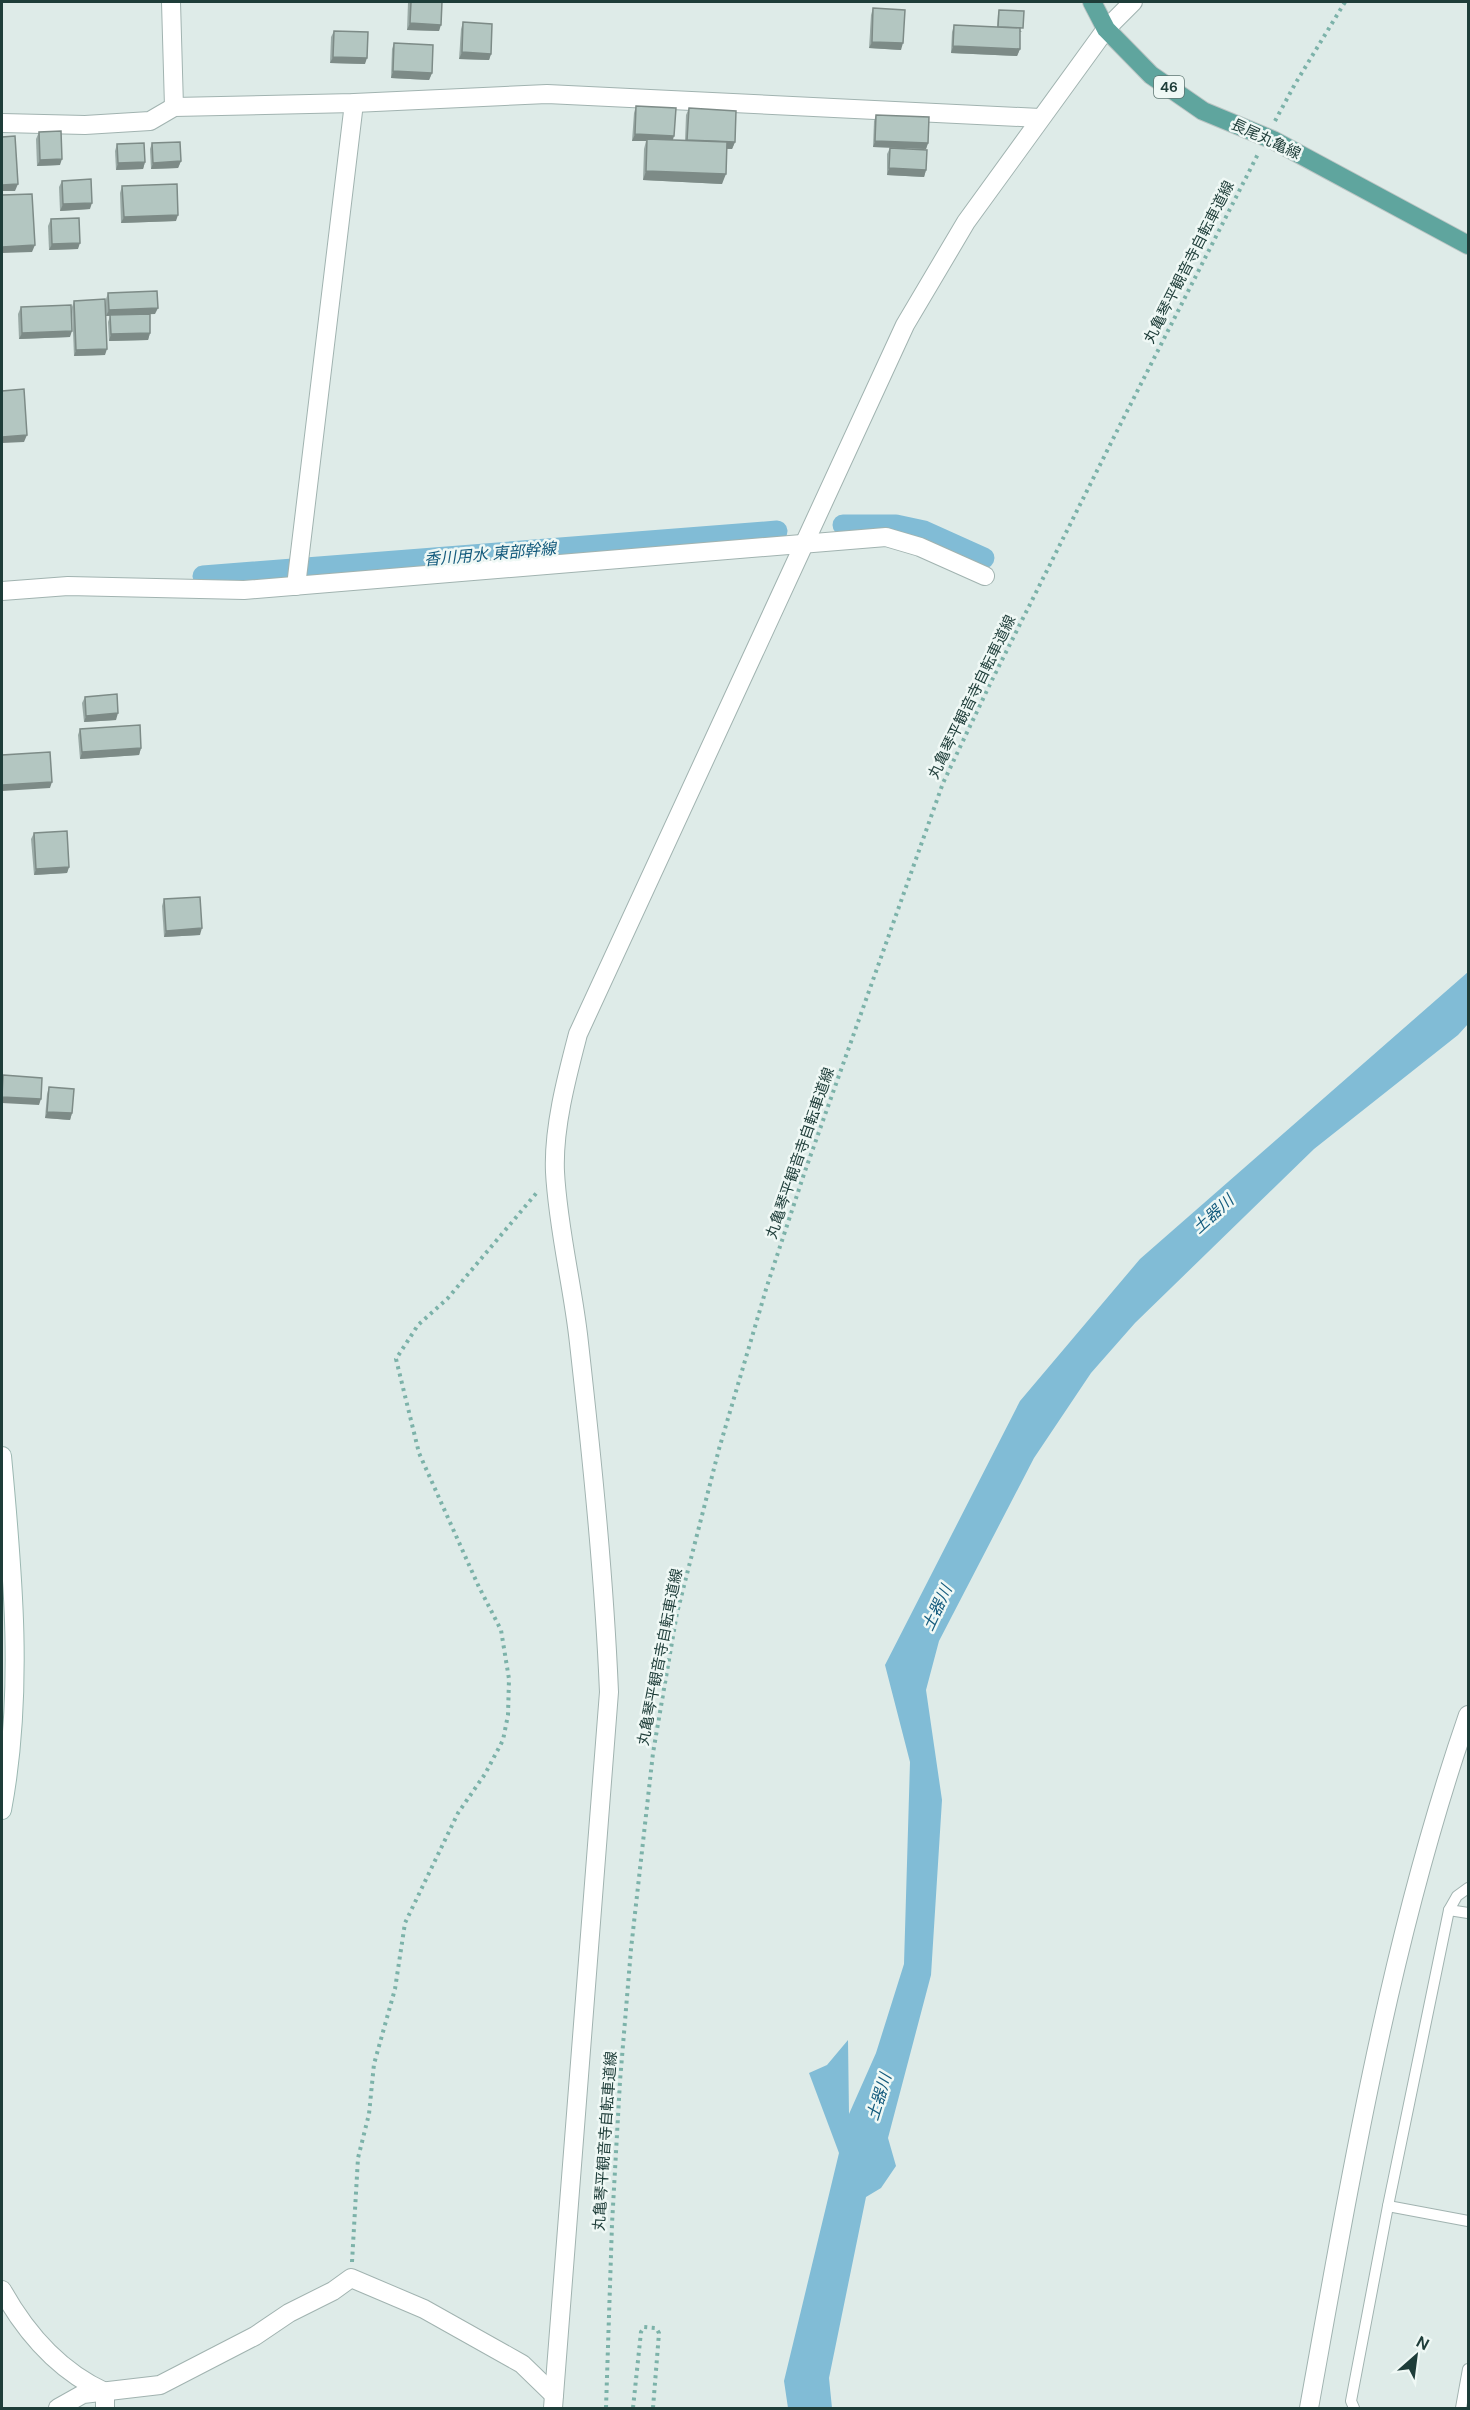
<svg xmlns="http://www.w3.org/2000/svg" width="1470" height="2410" font-family="'DM Sans','Noto Sans JP',sans-serif">
	<style>
		.water { fill: #81bcd6 }
		.lines { fill: none; stroke-linecap: round; stroke-linejoin: round }
		.canal { stroke: #81bcd6; stroke-width: 21 }
		.service-casing { stroke: #a1b3b0; stroke-width: 12 }
		.minor-casing { stroke: #a1b3b0; stroke-width: 20 }
		.tertiary-casing { stroke: #a1b3b0; stroke-width: 20 }
		.secondary-casing { stroke: #9cb8b2; stroke-width: 20 }
		.primary-casing { stroke: #bcc5c4; stroke-width: 20 }
		.path { stroke: #7cb2a9; stroke-width: 4; stroke-dasharray: 3 4.5; stroke-linecap: butt }
		.service { stroke: #fff; stroke-width: 10 }
		.minor { stroke: #fff; stroke-width: 18 }
		.tertiary { stroke: #fff; stroke-width: 18 }
		.secondary { stroke: #fff; stroke-width: 18 }
		.primary { stroke: #5fa59e; stroke-width: 18 }
		.wall { fill: #9aaaa6 }
		.shaded-wall { fill: #7d8b87 }
		.building { fill: #b3c6c1; stroke: #7d8b87; stroke-width: 1.5 }
		.labels { text-anchor: middle; dominant-baseline: central; stroke-width: 5; stroke-linejoin: round; paint-order: stroke }
		.shield { fill: #eff8f5; stroke: #5d7571; stroke-width: 1.5 }
		.shield-label { font-size: 14px; font-weight: bold; fill: #1e3d39 }
		.street-label { font-size: 15px; fill: #1e3d39; stroke: #eff8f5 }
		.water-label { font-size: 16px; font-style: italic; fill: #145b7d; stroke: #eff8f5 }
	</style>
	<rect width="100%" height="100%" fill="#deebe8"/>
	<!-- water -->
	<path class="water" d="M1468,972V1024L1458,1035L1314,1149L1135,1323L1091,1373L1034,1458L939,1641L926,1690L942,1800L931,1975L888,2138L896,2166L881,2188L866,2197L829,2378L832,2408H788L784,2381L839,2153L809,2073L827,2065L848,2040L849,2114L876,2053L904,1964L910,1762L885,1665L1020,1401L1140,1259Z"/>
	<g class="lines">
		<!-- canal -->
		<g class="canal">
			<path d="M843,525H896L924,531L984,558"/>
			<path d="M203,576L777,531"/>
		</g>
		<defs>
			<g id="service">
				<path d="M1449,1910L1468,1913"/>
				<path d="M1388,2206L1468,2221"/>
				<path d="M1354,2408L1351,2401L1388,2206L1449,1910L1457,1896L1468,1888"/>
				<path d="M1461,2408L1468,2369"/>
			</g>
			<g id="minor">
				<path d="M171,2L174,107"/>
				<path d="M2,123L85,125L150,121L174,107L354,103L547,94L1040,118"/>
				<path d="M296,586L354,103"/>
				<path d="M2,2290C26,2333 59,2371 105,2392V2408"/>
				<path d="M58,2408L83,2394L160,2385L255,2336L289,2313L333,2291L351,2278L424,2309L522,2364L554,2395"/>
				<path d="M553,2408L609,1692C604,1575 592,1459 579,1343C573,1286 558,1230 555,1172C553,1128 567,1076 578,1034L805,542"/>
				<path d="M1309,2408C1351,2175 1390,1940 1468,1715"/>
			</g>
			<g id="tertiary">
				<path d="M805,542L905,325L966,222L1106,29L1133,2"/>
				<path d="M2,591L68,586L244,590L886,537L920,547L985,576"/>
			</g>
			<path id="secondary" d="M2,1456C13,1573 24,1694 2,1810"/>
			<path id="primary" d="M1092,2L1106,29L1151,75L1203,111L1273,140L1468,245"/>
		</defs>
		<!-- service casing -->
		<use href="#service" class="service-casing"/>
		<!-- minor casing -->
		<use href="#minor" class="minor-casing"/>
		<!-- tertiary casing -->
		<use href="#tertiary" class="tertiary-casing"/>
		<!-- secondary casing -->
		<use href="#secondary" class="secondary-casing"/>
		<!-- primary casing -->
		<use href="#primary" class="primary-casing"/>
		<!-- path -->
		<g class="path">
			<path d="M1275,121L1295,84L1345,2"/>
			<path d="M352,2262L358,2158L369,2114L374,2064L395,1989L405,1923L458,1813L485,1774L503,1740L508,1715L509,1679L501,1630L478,1585L419,1453L396,1359L418,1325L448,1298L539,1190"/>
			<path d="M606,2408L612,2224L620,2081L631,1949L653,1753L677,1613L719,1449L767,1286L804,1174L943,783L991,682L1118,429L1258,154"/>
			<path d="M633,2408L641,2332L644,2327L656,2328L659,2333L653,2408"/>
		</g>
		<!-- service -->
		<use href="#service" class="service"/>
		<!-- minor -->
		<use href="#minor" class="minor"/>
		<!-- tertiary -->
		<use href="#tertiary" class="tertiary"/>
		<!-- secondary -->
		<use href="#secondary" class="secondary"/>
		<!-- primary -->
		<use href="#primary" class="primary"/>
	</g>
	<!-- wall -->
	<g class="wall">
		<path d="M408,2H442L439,31L407,30Z"/>
		<path d="M873,8L901,50L869,48L871,15Z"/>
		<path d="M999,10L1022,32H1020V49L1017,56L951,53L952,32L954,25L997,27L998,13Z"/>
		<path d="M463,22L491,54L489,60L459,59L461,29Z"/>
		<path d="M334,31L365,64L330,63L331,37Z"/>
		<path d="M394,43L432,73L429,80L391,78L392,49Z"/>
		<path d="M636,106L673,140L685,141L686,115L689,108L735,142L732,149H727L722,184L643,180L644,149L646,141H632L634,113Z"/>
		<path d="M876,115L928,143L926,149L873,147L874,121Z"/>
		<path d="M39,132L60,165L37,166L36,139Z"/>
		<path d="M152,143L181,161L178,168L151,169L150,149Z"/>
		<path d="M117,144L145,162L143,169L116,170L115,151Z"/>
		<path d="M890,148L926,170L924,177L887,175V154Z"/>
		<path d="M62,181L90,209L60,211L59,187Z"/>
		<path d="M122,186L176,221L121,223L120,193Z"/>
		<path d="M51,219L78,249L49,250L48,226Z"/>
		<path d="M108,293L155,314H150V333L148,340L109,341L108,322L110,316H106V299Z"/>
		<path d="M74,301L105,355L74,356L72,307Z"/>
		<path d="M21,307L70,337L19,339L18,314Z"/>
		<path d="M85,697L116,720L84,722L82,703Z"/>
		<path d="M80,729L141,748L139,755L80,759L78,735Z"/>
		<path d="M34,833L69,867L67,873L34,875L31,839Z"/>
		<path d="M164,899L200,935L164,937L162,906Z"/>
		<path d="M49,1087L72,1113L70,1120L45,1118L47,1094Z"/>
	</g>
	<!-- shaded-wall -->
	<g class="shaded-wall">
		<path d="M410,23L441,25L439,31L407,30Z"/>
		<path d="M872,42L903,43L901,50L869,48Z"/>
		<path d="M953,46L1020,49L1017,56L951,53Z"/>
		<path d="M462,52L491,54L489,60L459,59Z"/>
		<path d="M333,57L367,58L365,64L330,63Z"/>
		<path d="M393,71L432,73L429,80L391,78Z"/>
		<path d="M635,134L674,136L672,143L647,139L646,141H632Z"/>
		<path d="M687,140L735,142L732,149L685,147Z"/>
		<path d="M875,141L928,143L926,149L873,147Z"/>
		<path d="M62,159L60,165L37,166L40,160Z"/>
		<path d="M181,161L178,168L151,169L153,163Z"/>
		<path d="M145,162L143,169L116,170L118,163Z"/>
		<path d="M889,168L926,170L924,177L887,175Z"/>
		<path d="M646,171L726,174L722,184L643,180Z"/>
		<path d="M18,184L15,191H2V185Z"/>
		<path d="M92,203L90,209L60,211L63,204Z"/>
		<path d="M178,215L176,221L121,223L124,217Z"/>
		<path d="M80,243L78,249L49,250L52,244Z"/>
		<path d="M35,245L32,252L2,253V247Z"/>
		<path d="M158,308L155,314L106,316L109,310Z"/>
		<path d="M72,331L70,337L19,339L22,333Z"/>
		<path d="M150,333L148,340L109,341L111,334Z"/>
		<path d="M107,349L105,355L74,356L76,350Z"/>
		<path d="M27,435L24,442L2,443V437Z"/>
		<path d="M118,713L116,720L84,722L86,716Z"/>
		<path d="M141,748L139,755L80,759L82,752Z"/>
		<path d="M52,782L50,788L2,791V785Z"/>
		<path d="M69,867L67,873L34,875L36,869Z"/>
		<path d="M202,928L200,935L164,937L166,931Z"/>
		<path d="M2,1097L41,1099L39,1105L2,1103Z"/>
		<path d="M47,1112L72,1113L70,1120L45,1118Z"/>
	</g>
	<!-- building -->
	<g class="building">
		<path d="M411,2H442L441,25L410,23Z"/>
		<path d="M873,8L905,10L903,43L872,42Z"/>
		<path d="M999,10L1024,11L1023,28L998,27Z"/>
		<path d="M463,22L492,24L491,54L462,52Z"/>
		<path d="M954,25L1020,28V49L953,46Z"/>
		<path d="M334,31L368,32L367,58L333,57Z"/>
		<path d="M394,43L433,45L432,73L393,71Z"/>
		<path d="M636,106L676,108L674,136L635,134Z"/>
		<path d="M689,108L736,111L735,142L687,140Z"/>
		<path d="M876,115L929,117L928,143L875,141Z"/>
		<path d="M61,131L62,159L40,160L39,132Z"/>
		<path d="M15,136L18,184L2,185V137Z"/>
		<path d="M647,139L727,142L726,174L646,171Z"/>
		<path d="M180,142L181,161L153,163L152,143Z"/>
		<path d="M144,143L145,162L118,163L117,144Z"/>
		<path d="M890,148L927,150L926,170L889,168Z"/>
		<path d="M91,179L92,203L63,204L62,181Z"/>
		<path d="M177,184L178,215L124,217L122,186Z"/>
		<path d="M32,194L35,245L2,247V195Z"/>
		<path d="M79,218L80,243L52,244L51,219Z"/>
		<path d="M157,291L158,308L109,310L108,293Z"/>
		<path d="M105,299L107,349L76,350L74,301Z"/>
		<path d="M71,305L72,331L22,333L21,307Z"/>
		<path d="M150,314V333L111,334L110,315Z"/>
		<path d="M24,389L27,435L2,437V391Z"/>
		<path d="M117,694L118,713L86,716L85,697Z"/>
		<path d="M140,725L141,748L82,752L80,729Z"/>
		<path d="M50,752L52,782L2,785V755Z"/>
		<path d="M67,831L69,867L36,869L34,833Z"/>
		<path d="M200,897L202,928L166,931L164,899Z"/>
		<path d="M3,1075L42,1078L41,1099L2,1097Z"/>
		<path d="M49,1087L74,1089L72,1113L47,1112Z"/>
	</g>
	<g class="labels">
		<!-- shield labels -->
		<rect class="shield" x="1154" y="76" width="30" height="22" rx="4.5"/>
		<g class="shield-label">
			<text x="1169" y="87">46</text>
		</g>
		<!-- street labels -->
		<g class="street-label">
			<text transform="translate(1266 139) rotate(25)">長尾丸亀線</text>
			<text transform="translate(1189 262) rotate(-63)">丸亀琴平観音寺自転車道線</text>
			<text transform="translate(972 697) rotate(-64)">丸亀琴平観音寺自転車道線</text>
			<text transform="translate(800 1153) rotate(-71)">丸亀琴平観音寺自転車道線</text>
			<text transform="translate(660 1657) rotate(-79)">丸亀琴平観音寺自転車道線</text>
			<text transform="translate(605 2141) rotate(-86)">丸亀琴平観音寺自転車道線</text>
		</g>
		<!-- water labels -->
		<g class="water-label">
			<text transform="translate(490 554) rotate(-5)">香川用水 東部幹線</text>
			<text transform="translate(1213 1214) rotate(-42)">土器川</text>
			<text transform="translate(937 1608) rotate(-65)">土器川</text>
			<text transform="translate(879 2097) rotate(-73)">土器川</text>
		</g>
	</g>
	<!-- border -->
	<rect width="1470" height="2410" fill="none" stroke="#1e3d39" stroke-width="6"/>
	<!-- north arrow -->
	<g transform="translate(1416 2356) rotate(28)" stroke="#eff8f5" stroke-width="4.5" paint-order="stroke">
	<path d="M0-4.5L10 22L0 15L-10 22Z" fill="#1e3d39"/>
	<text y="-9" font-size="16" font-weight="bold" text-anchor="middle" fill="#1e3d39">N</text>
	</g>
</svg>
